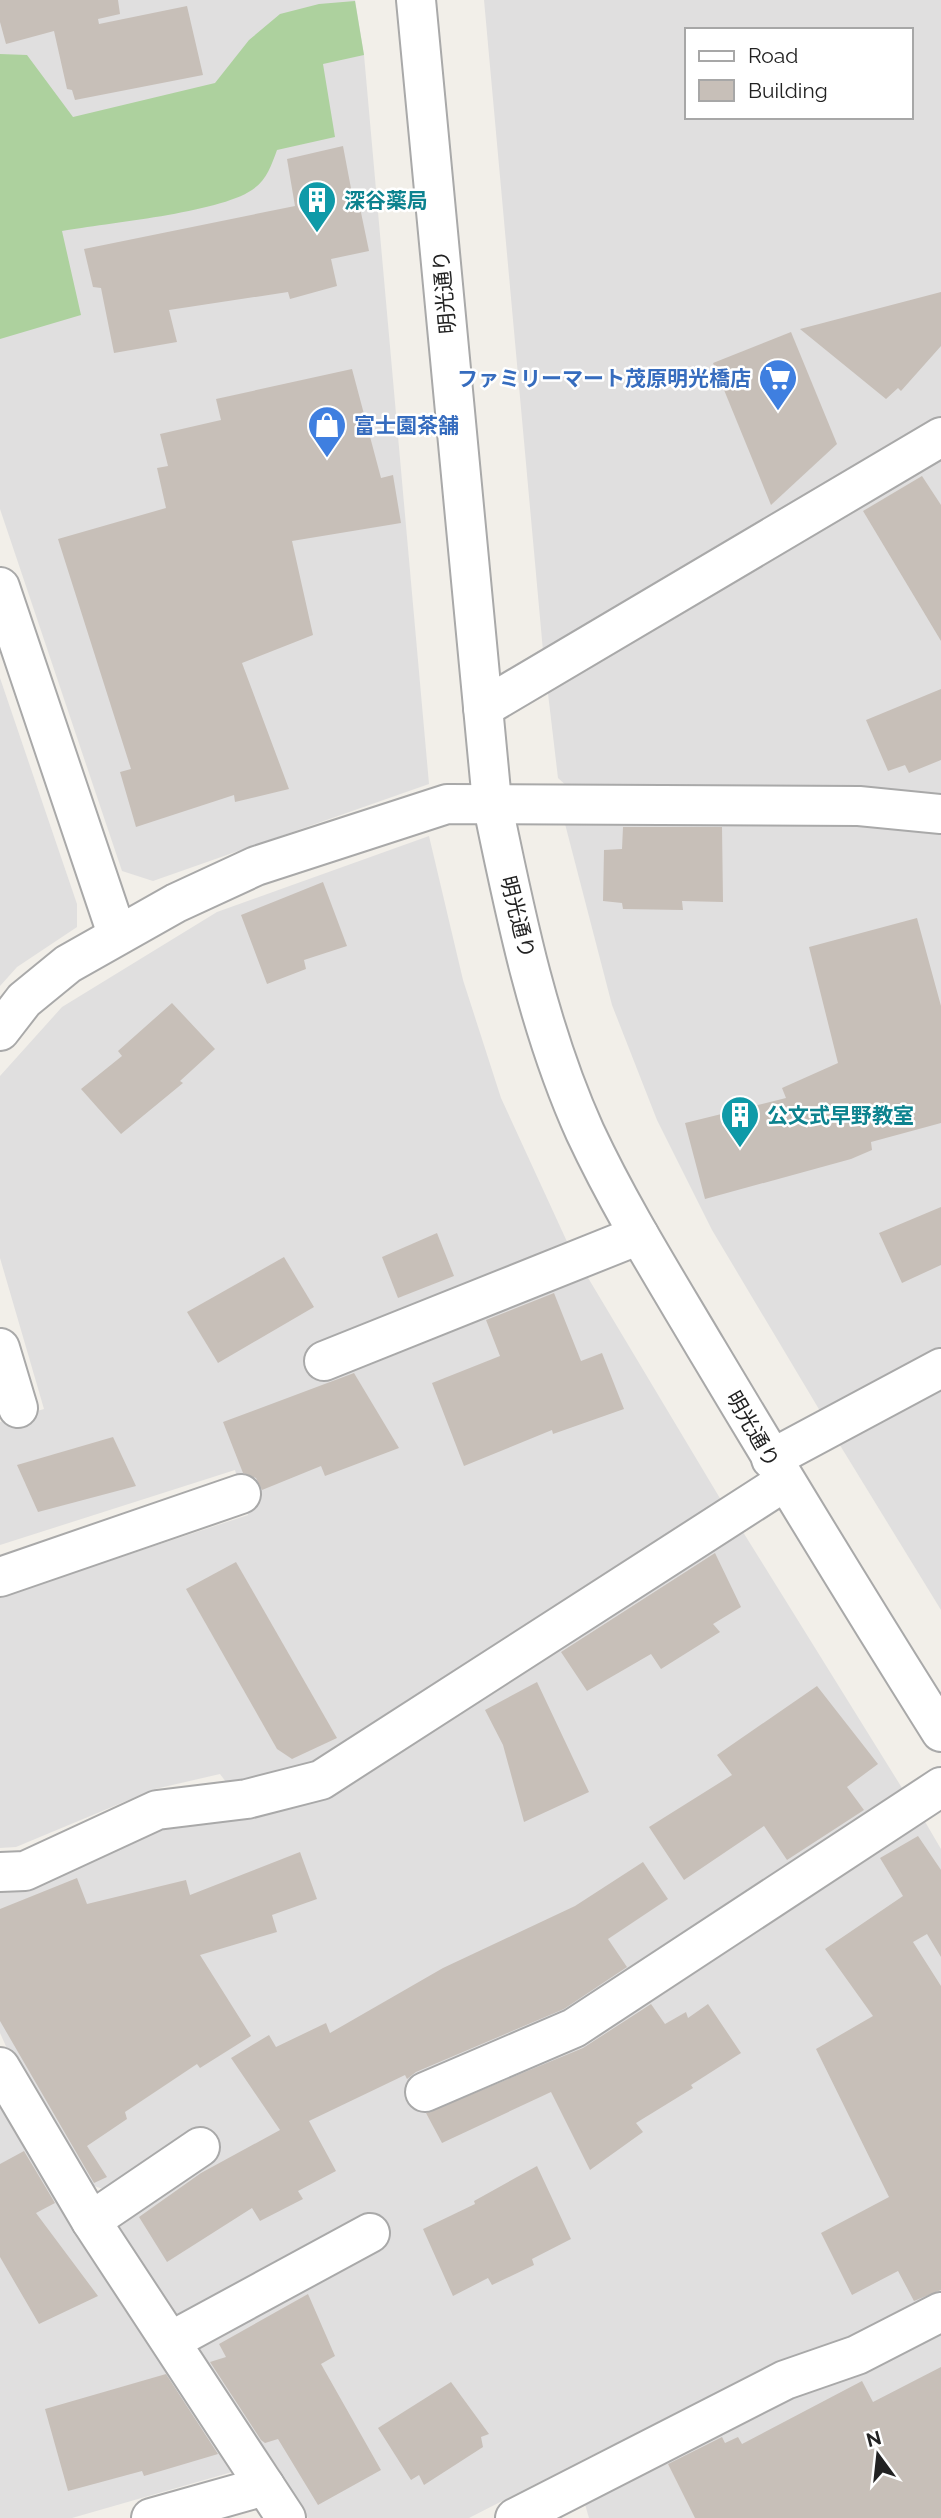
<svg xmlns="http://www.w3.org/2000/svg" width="941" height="2518" font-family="Raleway,'Noto Sans JP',sans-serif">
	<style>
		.residential { fill: #e0dfdf; fill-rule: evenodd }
		.forest { fill: #add19e }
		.building { fill: #c7bfb8 }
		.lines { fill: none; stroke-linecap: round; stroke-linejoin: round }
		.minor-casing { stroke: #a9a9a9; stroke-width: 42 }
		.minor { stroke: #fff; stroke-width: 38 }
		.labels { text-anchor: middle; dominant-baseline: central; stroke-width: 5; stroke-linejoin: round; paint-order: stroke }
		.culture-label { font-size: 21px; font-weight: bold; fill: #0d838f; stroke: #fff; text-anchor: start }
		.street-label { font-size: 21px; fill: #222; stroke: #fff }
		.shop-label { font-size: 21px; font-weight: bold; fill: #366cbe; stroke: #fff; text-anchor: end }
	</style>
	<rect width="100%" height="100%" fill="#f2efe9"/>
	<!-- residential -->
	<g class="residential">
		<path d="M0,0H355L364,55L429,784L153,881L122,871L0,509Z"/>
		<path d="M484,0H941V418L543,651ZM687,30H911V117H687Z"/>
		<path d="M941,453V799L570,789L558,778L547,685Z"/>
		<path d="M0,678L77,904V927L17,967L0,986Z"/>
		<path d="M564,820L941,825V1353L823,1416L712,1230L657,1120L612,1005Z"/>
		<path d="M429,836L463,980L501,1098L569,1246L721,1500L310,1768L229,1786L220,1774L155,1789L16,1847L0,1848V1597L248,1515L235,1470L0,1545V1422L44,1409L0,1258V1076L62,1007L217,912Z"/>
		<path d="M941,1386V1610L838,1442Z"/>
		<path d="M743,1532L907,1796L427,2106L924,1820L941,1849V2299L751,2381L608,2447L469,2518H308L277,2466L238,2426L113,2223L109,2191L82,2182L14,2064L0,2033V1889L34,1886L178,1823L337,1792Z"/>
		<path d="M0,2099L239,2470L72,2518H0Z"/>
		<path d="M941,2324V2518H589L584,2501Z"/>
	</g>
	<!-- forest -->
	<path class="forest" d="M355,1L364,55L323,64L335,137L277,150C271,166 267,180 252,190C218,213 107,223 62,231L81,315L0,339V54L27,55L73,117L215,83L249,40L280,14L319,4Z"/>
	<!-- building -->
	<g class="building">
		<path d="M0,0H118L120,14L98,19L99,24L187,6L203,75L75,100L72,90L67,89L54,31L6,44L0,22Z"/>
		<path d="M343,146L353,199L358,198L369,251L331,259L337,286L290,299L288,292L169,310L177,342L114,353L101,288L93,287L84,249L295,206L287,159Z"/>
		<path d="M941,292V346L901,391L898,388L886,399L800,329Z"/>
		<path d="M791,332L837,444L771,505L713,363Z"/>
		<path d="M352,369L381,478L393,475L401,523L292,541L313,635L242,663L289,789L235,802L234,795L136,827L120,772L131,769L58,539L166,508L157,468L168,466L160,434L221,420L216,399Z"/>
		<path d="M922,476L941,505V641L863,511Z"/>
		<path d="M941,689V760L909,773L905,765L888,771L866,720Z"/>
		<path d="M623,827H722L723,902L682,901L683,910L623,909L622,903L603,901L604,850L622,849Z"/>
		<path d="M323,882L347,946L304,960L306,969L267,984L241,915Z"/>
		<path d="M917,918L941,1006V1123L871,1142L872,1150L851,1159L705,1199L685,1123L786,1098L782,1088L838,1063L809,947Z"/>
		<path d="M172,1003L215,1049L180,1081L183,1083L121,1134L81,1089L122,1056L118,1051Z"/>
		<path d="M941,1207V1265L902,1283L879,1233Z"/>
		<path d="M437,1233L454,1276L398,1298L382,1257Z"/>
		<path d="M284,1257L314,1307L218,1363L187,1312Z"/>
		<path d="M554,1293L581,1361L602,1353L624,1409L553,1434L552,1430L464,1466L432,1383L500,1356L486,1320Z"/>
		<path d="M354,1373L399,1448L325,1476L321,1466L262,1490L256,1478L243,1473L223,1422Z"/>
		<path d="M113,1437L136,1486L38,1512L17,1465Z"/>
		<path d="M715,1553L741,1607L713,1624L720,1632L661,1669L651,1654L587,1691L561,1652Z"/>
		<path d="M236,1562L337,1738L292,1759L277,1749L186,1589Z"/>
		<path d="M537,1682L589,1792L524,1822L503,1745L485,1710Z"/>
		<path d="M817,1686L878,1764L847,1787L864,1810L787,1860L764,1826L684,1880L649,1827L732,1775L717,1755Z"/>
		<path d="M918,1836L941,1870V1957L927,1934L913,1942L941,1986V2290L914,2301L898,2271L852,2295L821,2233L889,2197L816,2049L873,2016L825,1949L903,1896L880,1858Z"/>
		<path d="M300,1852L317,1899L272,1915L277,1932L200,1955L251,2036L200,2068L197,2064L125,2112L127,2119L87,2146L107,2177L94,2183L0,2021V1909L77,1878L87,1904L186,1880L190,1895Z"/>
		<path d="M643,1862L668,1899L608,1939L627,1967L564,2009L416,2072L407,2079L405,2075L309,2121L336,2171L298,2191L303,2199L260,2221L252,2208L167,2262L139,2217L201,2173L280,2130L231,2058L269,2035L276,2047L326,2023L330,2033L443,1968L575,1906Z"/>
		<path d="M651,2004L665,2024L686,2012L688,2018L708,2004L741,2053L691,2085L693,2088L636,2123L643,2132L590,2170L551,2092L442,2143L426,2113L583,2048Z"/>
		<path d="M24,2151L55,2203L36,2213L98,2296L39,2324L0,2257V2164Z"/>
		<path d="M537,2166L571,2239L532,2259L534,2265L492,2285L488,2278L453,2296L423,2229L475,2204L474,2201Z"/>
		<path d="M308,2294L335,2356L321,2364L381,2470L318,2505L278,2439L265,2443L261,2440L210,2362L226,2357L219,2344Z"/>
		<path d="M941,2367V2518H695L668,2464L722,2437L725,2443L738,2437L742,2444L862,2381L873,2402Z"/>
		<path d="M166,2374L218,2454L144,2476L142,2471L68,2491L45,2409Z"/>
		<path d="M451,2382L489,2434L481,2437L483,2447L424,2485L419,2475L411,2480L378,2428Z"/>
	</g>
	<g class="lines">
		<defs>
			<g id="minor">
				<path d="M416,0L492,802C515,913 538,1028 585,1132C620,1207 664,1277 706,1348C783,1477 861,1605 941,1732"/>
				<path d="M0,587L117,934"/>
				<path d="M483,708L941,437"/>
				<path d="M0,1031L24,1000L68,964L176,903L256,866L447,804L859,806L941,814"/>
				<path d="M0,1348L18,1408"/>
				<path d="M324,1361L639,1235"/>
				<path d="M771,1459L941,1368"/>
				<path d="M0,1577L241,1494"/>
				<path d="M0,1872L25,1871L157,1810L247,1799L321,1780L784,1482"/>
				<path d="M0,2067L91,2221L265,2486"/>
				<path d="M425,2092L574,2028L941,1787"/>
				<path d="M91,2221L200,2147"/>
				<path d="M171,2341L370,2233"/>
				<path d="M151,2518L265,2486L286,2518"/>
				<path d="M515,2518L785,2380L857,2355L941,2312"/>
			</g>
		</defs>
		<!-- minor casing -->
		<use href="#minor" class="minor-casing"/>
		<!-- minor -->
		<use href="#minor" class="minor"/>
	</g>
	<!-- icons -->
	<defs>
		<symbol id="building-pin" viewBox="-11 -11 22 30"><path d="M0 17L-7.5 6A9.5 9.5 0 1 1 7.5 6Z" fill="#0f9aa8" stroke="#fff"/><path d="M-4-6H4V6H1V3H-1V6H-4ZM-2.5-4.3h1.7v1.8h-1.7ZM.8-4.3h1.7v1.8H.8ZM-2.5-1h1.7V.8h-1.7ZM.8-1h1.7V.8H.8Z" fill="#fff"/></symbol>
		<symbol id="supermarket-pin" viewBox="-11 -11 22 30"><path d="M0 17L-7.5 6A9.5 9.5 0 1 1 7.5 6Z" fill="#3f7fe0" stroke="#fff"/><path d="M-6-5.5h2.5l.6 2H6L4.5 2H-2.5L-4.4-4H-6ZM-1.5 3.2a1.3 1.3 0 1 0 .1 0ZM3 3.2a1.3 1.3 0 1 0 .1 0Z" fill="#fff"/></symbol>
		<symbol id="shop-pin" viewBox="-11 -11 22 30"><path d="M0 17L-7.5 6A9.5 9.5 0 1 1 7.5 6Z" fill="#3f7fe0" stroke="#fff"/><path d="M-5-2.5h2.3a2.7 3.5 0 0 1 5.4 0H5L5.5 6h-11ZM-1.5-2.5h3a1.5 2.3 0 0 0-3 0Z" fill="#fff"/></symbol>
	</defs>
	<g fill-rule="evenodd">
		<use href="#building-pin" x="295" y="178" width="44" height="60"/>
		<use href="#supermarket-pin" x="756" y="356" width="44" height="60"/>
		<use href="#shop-pin" x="305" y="403" width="44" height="60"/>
		<use href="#building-pin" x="718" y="1093" width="44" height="60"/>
	</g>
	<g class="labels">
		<!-- culture labels -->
		<g class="culture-label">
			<text x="344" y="200">深谷薬局</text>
			<text x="767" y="1115">公文式早野教室</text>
		</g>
		<!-- street labels -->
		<g class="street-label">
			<text transform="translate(444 292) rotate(-95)">明光通り</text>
			<text transform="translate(518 917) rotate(76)">明光通り</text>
			<text transform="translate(753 1429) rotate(60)">明光通り</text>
		</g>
		<!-- shop labels -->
		<g class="shop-label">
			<text x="751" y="378">ファミリーマート茂原明光橋店</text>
			<text x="354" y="425" text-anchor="start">富士園茶舗</text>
		</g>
	</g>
	<!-- legend -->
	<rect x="685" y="28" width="228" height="91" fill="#ffffff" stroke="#a7a7a7" stroke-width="2"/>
	<rect x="699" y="51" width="35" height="10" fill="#ffffff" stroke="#a7a7a7" stroke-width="2"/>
	<text x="748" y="63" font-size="21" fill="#222222">Road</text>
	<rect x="699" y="80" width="35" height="21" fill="#c7bfb8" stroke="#a7a7a7" stroke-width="2"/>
	<text x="748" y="98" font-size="21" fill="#222222">Building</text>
	<!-- north arrow -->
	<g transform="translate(878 2455) rotate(345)" stroke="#ffffff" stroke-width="5" paint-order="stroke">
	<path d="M0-5L12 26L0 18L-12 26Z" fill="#222222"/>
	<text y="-10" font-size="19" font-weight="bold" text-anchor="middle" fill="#222222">N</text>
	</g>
</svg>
